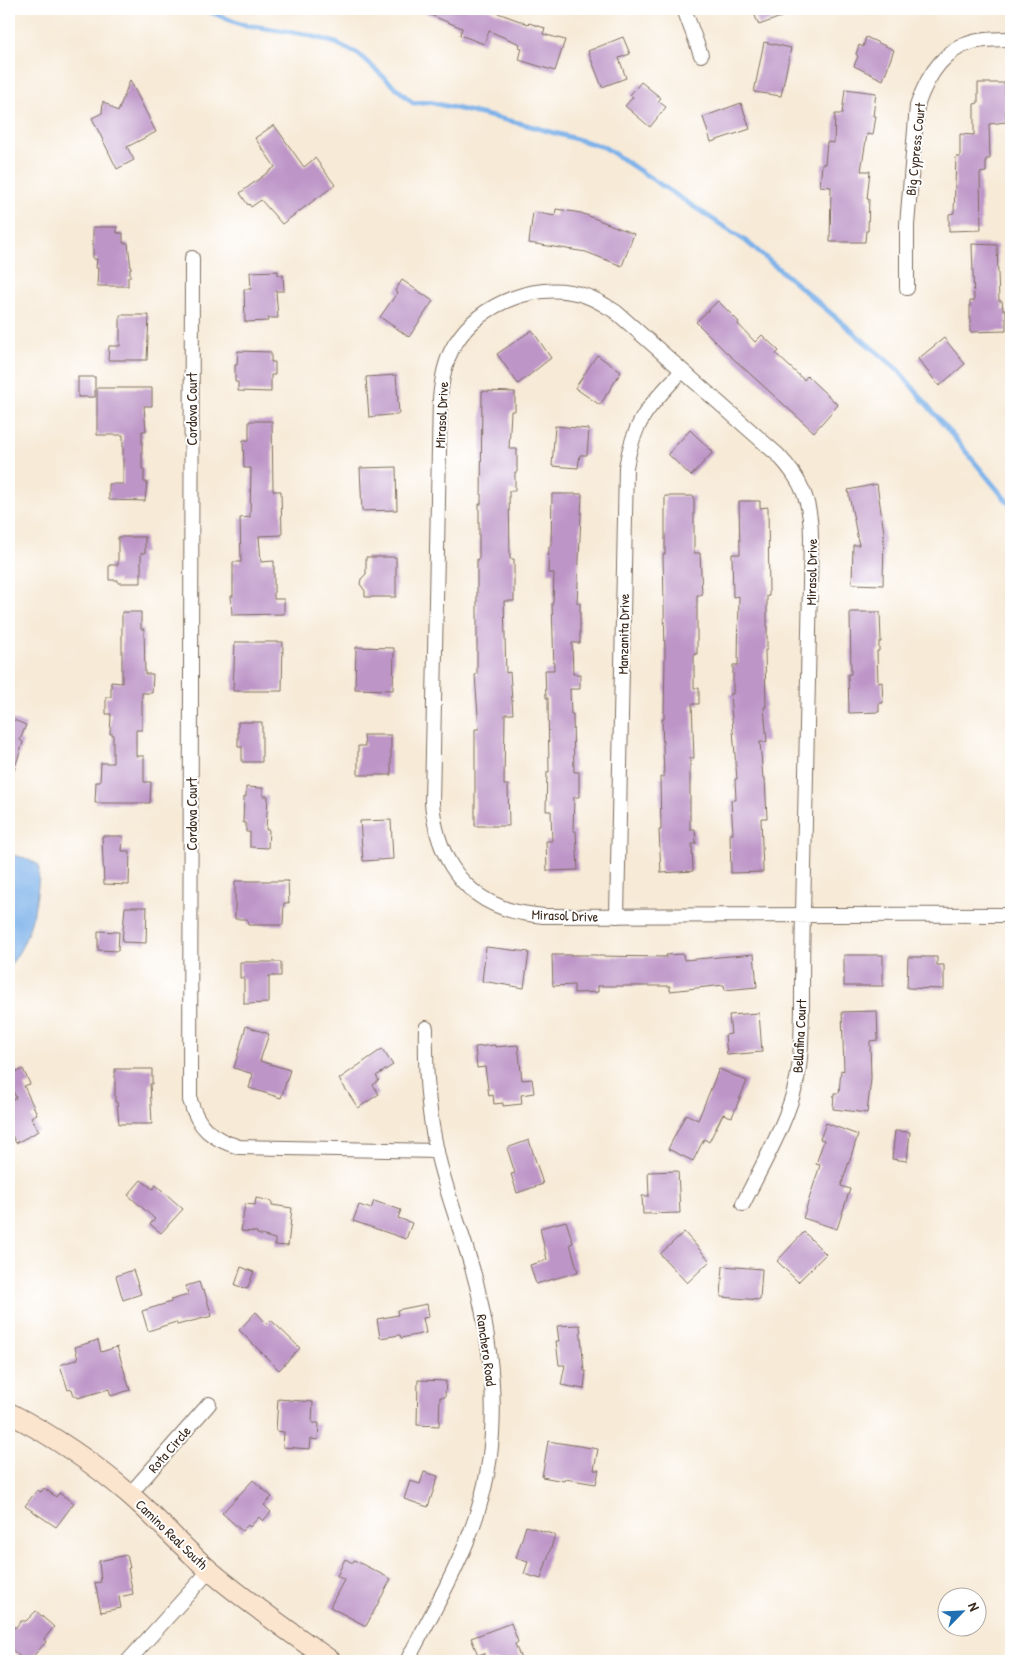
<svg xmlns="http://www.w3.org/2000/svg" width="1020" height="1670" font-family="'Patrick Hand',sans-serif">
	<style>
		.water { fill: #7bb1e9; stroke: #5b6e84 }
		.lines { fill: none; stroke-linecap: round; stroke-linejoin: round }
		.stream { stroke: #7bb1e9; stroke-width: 5 }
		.building { fill: #bd95c7 }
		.street-casing { stroke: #7d6d5f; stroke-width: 16 }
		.secondary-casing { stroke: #7d6d5f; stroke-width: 22 }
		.street { stroke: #fff; stroke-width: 14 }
		.secondary { stroke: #fce5cf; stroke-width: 20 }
		.labels { text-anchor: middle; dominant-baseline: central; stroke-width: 4; stroke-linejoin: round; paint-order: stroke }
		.street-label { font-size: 14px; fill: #3b2a1e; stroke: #fff }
	</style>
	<rect width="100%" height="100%" fill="#fff"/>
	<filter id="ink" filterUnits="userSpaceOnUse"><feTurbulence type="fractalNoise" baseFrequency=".02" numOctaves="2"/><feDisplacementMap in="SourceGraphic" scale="10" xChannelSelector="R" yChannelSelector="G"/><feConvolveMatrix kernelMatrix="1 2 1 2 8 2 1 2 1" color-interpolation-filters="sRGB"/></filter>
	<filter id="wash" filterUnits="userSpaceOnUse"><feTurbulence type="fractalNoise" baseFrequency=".0096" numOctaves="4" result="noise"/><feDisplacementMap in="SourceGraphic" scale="20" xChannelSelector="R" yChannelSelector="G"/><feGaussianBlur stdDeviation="1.12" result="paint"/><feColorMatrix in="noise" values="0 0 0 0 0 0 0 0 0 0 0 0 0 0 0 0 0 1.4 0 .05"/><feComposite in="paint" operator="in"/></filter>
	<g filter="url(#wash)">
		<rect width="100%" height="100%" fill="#f7ead7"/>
		<!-- water -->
		<path class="water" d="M9,854L25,858L39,865C39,896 31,942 9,966Z"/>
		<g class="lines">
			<!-- stream -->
			<path class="stream" d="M203,9L240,24L304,34L336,43L358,54L413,103L429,102L523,124L604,147L747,242L899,371L1011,506"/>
		</g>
		<g id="blocks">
			<!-- building -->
			<g class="building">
				<path d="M416,9H487L528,24L529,23L545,28L543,34L565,40L555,71L519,60L522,48L519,47L520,44L489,31L484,44L460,35L462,28Z"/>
				<path d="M752,9H800V10L759,25Z"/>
				<path d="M623,37L630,54L619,58L626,78L602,87L588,51Z"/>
				<path d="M866,37L894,50L883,80L854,66L858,56L856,54L859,45L863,47Z"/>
				<path d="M764,42L791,48L781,96L754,92Z"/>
				<path d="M130,80L156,132L127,147L134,160L117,169L92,118L102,113L103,101L118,112Z"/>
				<path d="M641,82L661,98L658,101L666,107L650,127L625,106L633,97L630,95Z"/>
				<path d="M978,83H1005L1006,122L989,124L990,159H986V172L980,173L981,230L949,231V214L954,213L956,157H960V134L974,135V104L978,103Z"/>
				<path d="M845,89L876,93L873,116H876L873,135L867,134L861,171H870L867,199H869L868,231H866L865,242H830L831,187L820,186L822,164H825L827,142L834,143L835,114H842Z"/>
				<path d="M741,103L750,129L711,142L703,117Z"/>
				<path d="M274,125L304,167L315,158L335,185L282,224L261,200L251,207L249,204L248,205L240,193L275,167L255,138Z"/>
				<path d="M556,209L581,213L634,234L622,266L586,252L529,243L533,212L555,216Z"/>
				<path d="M93,227H117V233H123V243H128L131,269H130V277H128V286H97L98,268H96L97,259H93Z"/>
				<path d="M972,244L997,245L999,301H1002L1003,310H1006V331L970,332V301H974Z"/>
				<path d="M278,271V275H283L284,291H276L278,318H268V321L245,322L244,289H251L250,272Z"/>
				<path d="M402,280L433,301L409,337L380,317L397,293L395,291Z"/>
				<path d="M718,301L739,322L738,324L755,342L762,335L779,351L776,354L804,380L807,376L838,405L814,432L726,352L696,322Z"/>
				<path d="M120,315H149L147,360H108L109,346H120Z"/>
				<path d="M532,330L551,358L518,384L497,354Z"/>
				<path d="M944,338L965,364L939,386L918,359Z"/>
				<path d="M238,351L271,352V362H275V375H271V392L238,391V382H235V365H237Z"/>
				<path d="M597,355L621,372L600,405L575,388Z"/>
				<path d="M396,375L399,414L369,417L366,377Z"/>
				<rect x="78" y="377" width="17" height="20"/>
				<path d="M97,388H152V406H144L146,431H142V469H144V482H147L145,501L109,500V484H123V435H97Z"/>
				<path d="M482,391L515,392V411H511L509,449H517V472H515V491H509L510,559H514V601H504L506,673L510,672L513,714H505L504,785H508L509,826H475V729H479L475,675L477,674V559H479V504H481Z"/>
				<path d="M249,421H272L273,491H281L282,535L259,536L261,562L274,561V599H284V614L232,615L231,596H233V562H241L240,518L250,517L251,468H244L243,440H249Z"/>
				<path d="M555,426L589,429L587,455H580L578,468L552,466Z"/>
				<path d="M690,430L713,452L691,476L668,454Z"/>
				<path d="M396,467L397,510L362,511L360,468Z"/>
				<path d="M877,484L884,533L883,585L852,584L853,545H859L848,490Z"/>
				<path d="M552,494H582L577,603H580V643H572L573,674H580V689H570L571,714H573L574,772H579V797H574L573,831H576L578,870L547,871L546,841H552L551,811H546L547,772H549L548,698H546L545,670H554L552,603H553L554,573H548L549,546H551Z"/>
				<path d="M665,496H694V553H700L702,595H697V654H694V688H699V704H692L694,758H690V829H695L696,844H692L693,871L661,873L659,830H661L660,777H664L662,719H664L665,654L663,554H665Z"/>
				<path d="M739,501H760V508L768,507L769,596H767V650H765L766,707H764L767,742H760L763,778H765L767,818H761L763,872L731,873L730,834H733L731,800H736L735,779H737L730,694H733V665H738L739,596L733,597L732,554H740Z"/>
				<path d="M118,537H145V553H141V583H118V580H109V565H118Z"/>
				<path d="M366,557H396V597H365V591L360,584L361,579L366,574Z"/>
				<path d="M122,612H141V629H144L145,674H153L152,693H142V730H136V756H144V782H151L150,803H95L96,782H100L101,763H113V734H110L111,714H106V697H111V682L122,683Z"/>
				<path d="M850,612H880L881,642H879V651H877L878,683L882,682L883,703H879V712L849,713L848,674H851Z"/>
				<path d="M235,642H283L282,691H233Z"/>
				<path d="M356,647L394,648L393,690L355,689Z"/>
				<path d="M9,718L26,725L20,740L23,742L12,777H9Z"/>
				<path d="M238,722H262V762H242V747H238Z"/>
				<path d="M364,735H391V775H358V746H365Z"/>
				<path d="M246,787L263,788V796H268L266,830H269L268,848L250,847V832H246V823H243L244,797H246Z"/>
				<path d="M391,820L393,859L363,861L360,821Z"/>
				<path d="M102,836H123L122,851H130L129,885L104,884Z"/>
				<path d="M235,881H288L289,903H284L283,925H248L247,919H235Z"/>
				<path d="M125,907H147L146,943L122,942Z"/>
				<path d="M98,931L119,932L118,951L98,950Z"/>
				<path d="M486,947L529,952L524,988L482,981Z"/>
				<path d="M683,954L684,960L754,954L757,987L725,990L724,985L670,991V986H598V992L574,993V985L553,986L552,955H597V956L667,957L666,955Z"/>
				<rect x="844" y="955" width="39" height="31"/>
				<path d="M908,957H937V965H944V989L907,988Z"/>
				<path d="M240,962H281V976H269V1003L244,1004V978H240Z"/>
				<path d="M877,1011L878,1040L870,1041L871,1079L867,1113L833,1109L834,1093H839L841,1070L844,1071L842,1012Z"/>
				<path d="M759,1013L762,1052L727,1055L725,1035L731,1034L729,1015Z"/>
				<path d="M246,1026L269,1034L260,1061L290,1070L281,1098L249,1088L253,1074L234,1068Z"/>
				<path d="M495,1045V1047L518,1045L522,1080L532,1079L534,1093L521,1095L522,1104L503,1106V1103L494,1104L493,1095L489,1096L485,1067L477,1068L475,1047Z"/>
				<path d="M382,1049L393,1065L376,1076L379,1080L373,1085L379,1094L358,1108L339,1079Z"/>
				<path d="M11,1058L17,1072L23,1069L30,1084L24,1086L37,1114L31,1117L39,1131L16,1143L9,1130V1101L16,1098L9,1081V1059Z"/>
				<path d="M115,1069H152V1084H150L152,1124H119L117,1102H115Z"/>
				<path d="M719,1069L747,1081L732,1117L723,1114L709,1142L704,1139L693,1161L668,1149L686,1114L698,1120Z"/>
				<path d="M826,1123L858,1135L841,1186L850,1189L837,1229L803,1218L820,1165L816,1164L824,1140L820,1139Z"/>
				<path d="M895,1131L910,1132L907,1161L892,1159Z"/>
				<path d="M529,1140L543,1184L517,1193L511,1174L515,1173L507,1148Z"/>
				<path d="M678,1171L680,1213L643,1214L642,1196H649L648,1172Z"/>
				<path d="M141,1180L153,1189L156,1185L183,1209L161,1233L150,1224L155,1219L128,1195Z"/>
				<path d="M256,1198L272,1201V1205L292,1208L288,1246L275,1245V1239L257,1234V1232L241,1231L245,1204L255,1205Z"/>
				<path d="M374,1201L401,1210L398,1218L412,1223L406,1239L353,1221L359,1205L371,1209Z"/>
				<path d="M566,1221L573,1243L570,1244L578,1272L536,1284L530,1265L547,1260L540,1228Z"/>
				<path d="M684,1232L710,1261L687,1283L660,1254Z"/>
				<path d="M804,1232L826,1254L798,1282L777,1261Z"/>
				<path d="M723,1266L762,1269L760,1300L721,1297Z"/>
				<path d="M241,1267L254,1272L247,1289L235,1285Z"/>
				<path d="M133,1270L141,1294L123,1300L116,1276Z"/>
				<path d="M199,1282L202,1291L204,1290L212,1316L177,1325L176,1322L148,1331L142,1311L171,1302V1300L188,1295L186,1286Z"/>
				<path d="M427,1304L429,1317L423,1318L426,1333L401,1338L400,1335L380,1338L377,1319L398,1315L397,1310Z"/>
				<path d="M256,1312L267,1324L271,1320L300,1348L279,1370L239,1330Z"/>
				<path d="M580,1325L584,1371H586L584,1389L561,1385L565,1365H559L556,1341H559L557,1326Z"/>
				<path d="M98,1340L101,1352L117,1347L130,1390L111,1396L109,1389L78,1398L77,1395L74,1396L72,1389L68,1390L60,1365L78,1359L75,1347Z"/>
				<path d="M418,1380L446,1381L445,1397H440L439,1426L417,1425Z"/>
				<path d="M278,1399L313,1402L312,1423H319L318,1440L311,1439L310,1449L283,1447L284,1432L276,1431Z"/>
				<path d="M548,1441L598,1449L594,1470H599L596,1484L565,1479L564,1481L542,1477Z"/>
				<path d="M424,1472L438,1476L428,1507L404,1499L410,1481L420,1484Z"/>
				<path d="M253,1480L272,1497L264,1505L271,1512L263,1521L259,1517L250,1527L248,1525L242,1531L222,1513Z"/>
				<path d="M44,1488L56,1497L59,1493L74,1503L56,1527L25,1506L37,1490L41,1492Z"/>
				<path d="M526,1526L555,1535L541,1579L524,1574L528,1562L516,1558Z"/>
				<path d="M127,1555L130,1568H128L133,1594L119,1597L121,1608L101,1612L95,1583L101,1582L99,1561Z"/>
				<path d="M345,1559L353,1563L354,1560L391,1579L366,1626L330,1607L344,1580L337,1576Z"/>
				<path d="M36,1611L54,1627L44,1639L46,1642L29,1661H25L9,1647V1623L15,1628L21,1621H26Z"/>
				<path d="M511,1623L518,1642L515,1644L522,1661H487L484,1653L478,1655L471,1638Z"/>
			</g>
		</g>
	</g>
	<g filter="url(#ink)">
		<use href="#blocks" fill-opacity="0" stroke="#7d6d5f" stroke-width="1"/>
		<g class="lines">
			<defs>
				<g id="street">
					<path d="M684,9L701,55"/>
					<path d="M192,258L190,1100C198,1128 212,1139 239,1147L437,1151"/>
					<path d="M907,288V225L917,106C926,79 942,50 973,42C985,39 999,39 1011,39"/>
					<path d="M617,916L626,467C634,419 650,405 682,371"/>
					<path d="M743,1204C762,1165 788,1122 797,1079C802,1057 801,1033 802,1011C802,979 802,947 803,915L811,537C811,502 802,480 778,455L616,312C606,306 596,299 586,296C539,280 481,302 455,344C445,360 442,379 440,398L432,803C436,848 456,890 501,907C514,913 529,914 543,916C699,916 855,914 1011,915"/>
					<path d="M130,1494L209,1404"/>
					<path d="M128,1661L210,1570"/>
					<path d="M407,1661C432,1613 464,1559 479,1507C501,1436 494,1358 477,1286C466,1241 447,1198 437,1152C428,1112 425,1069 426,1028"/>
				</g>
				<path id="secondary" d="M9,1413C52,1435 92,1462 129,1494C157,1518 181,1546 209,1570C248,1603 290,1632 331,1661"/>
			</defs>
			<!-- street casing -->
			<use href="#street" class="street-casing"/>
			<!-- secondary casing -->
			<use href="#secondary" class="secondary-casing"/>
			<!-- street -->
			<use href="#street" class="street"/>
			<!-- secondary -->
			<use href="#secondary" class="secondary"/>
		</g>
	</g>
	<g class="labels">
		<!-- street labels -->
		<g class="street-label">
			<text transform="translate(915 149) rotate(-84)">Big Cypress Court</text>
			<text transform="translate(191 409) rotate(-90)">Cordova Court</text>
			<text transform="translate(441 415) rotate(-87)">Mirasol Drive</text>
			<text transform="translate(811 572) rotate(-89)">Mirasol Drive</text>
			<text transform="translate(623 634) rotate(-89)">Manzanita Drive</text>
			<text transform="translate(191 814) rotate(-90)">Cordova Court</text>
			<text transform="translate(565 915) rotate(2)">Mirasol Drive</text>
			<text transform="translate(799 1036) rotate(-87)">Bellafina Court</text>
			<text transform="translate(487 1350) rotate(82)">Ranchero Road</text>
			<text transform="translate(169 1449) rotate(-49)">Rota Circle</text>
			<text transform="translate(172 1534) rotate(44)">Camino Real South</text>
		</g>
	</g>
	<!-- margin -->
	<rect width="1020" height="1670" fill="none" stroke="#fff" stroke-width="30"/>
	<!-- north arrow -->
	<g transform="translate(962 1612) rotate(66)"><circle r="24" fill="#ffffff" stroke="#b1aaa5"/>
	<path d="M0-4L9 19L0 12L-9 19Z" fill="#1f6fb2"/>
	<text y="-8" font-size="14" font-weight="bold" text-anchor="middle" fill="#3b2a1e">N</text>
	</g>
</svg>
